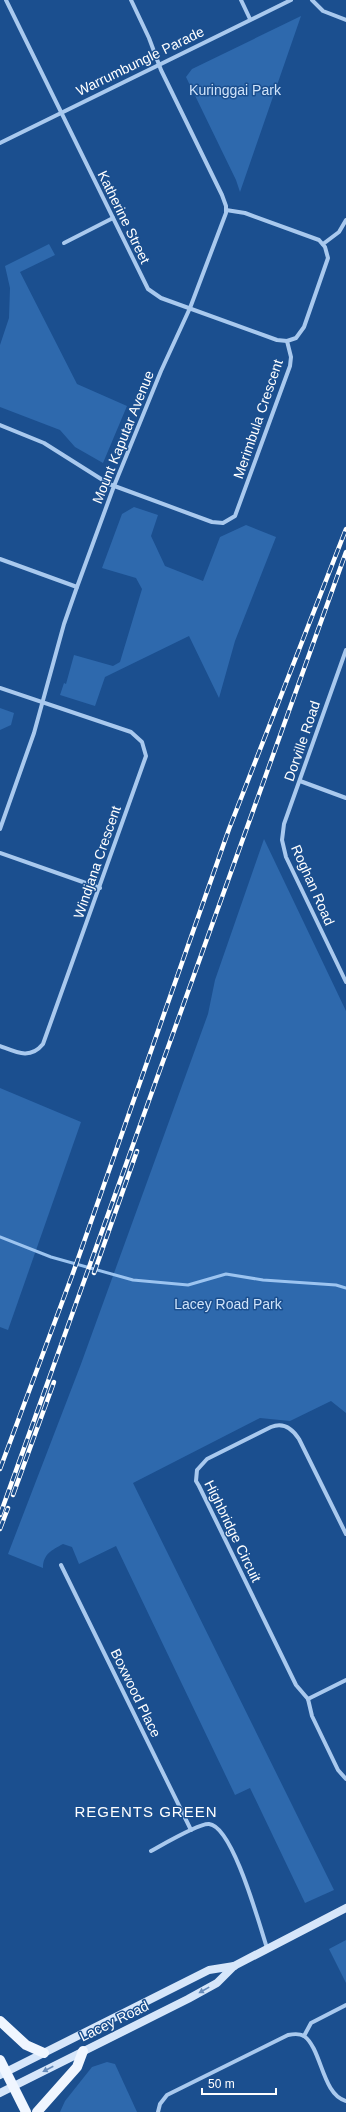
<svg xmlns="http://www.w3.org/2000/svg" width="346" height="2112" font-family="Arial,sans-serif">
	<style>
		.green { fill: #2e69ad }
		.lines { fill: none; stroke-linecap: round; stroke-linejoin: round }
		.stream { stroke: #9cc4f0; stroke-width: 3 }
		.street { stroke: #a9c9ee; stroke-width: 4 }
		.secondary { stroke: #d6e6fa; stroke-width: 8 }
		.primary { stroke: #f0f6ff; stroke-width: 10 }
		.rail-casing { stroke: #fff; stroke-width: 4.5 }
		.rail { stroke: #1b4f8f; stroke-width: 3; stroke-dasharray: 9; stroke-linecap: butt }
		.oneway { fill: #668bba }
		.labels { text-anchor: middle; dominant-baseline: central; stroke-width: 3; stroke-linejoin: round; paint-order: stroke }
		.street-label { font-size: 14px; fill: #fff; stroke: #1b4f8f }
		.park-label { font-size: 14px; fill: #cfe3fa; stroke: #1b4f8f }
		.neighbourhood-label { font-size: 15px; letter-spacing: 1px; fill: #fff; stroke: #1b4f8f }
	</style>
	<rect width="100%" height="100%" fill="#1b4f8f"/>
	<!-- green -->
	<g class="green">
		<path d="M301,16L240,192L236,180L186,77L192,69Z"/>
		<path d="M49,244L55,255L20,272L77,384L127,406L103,463L75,447L60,430L0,407V345L9,318L10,288L5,266Z"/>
		<path d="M134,507L158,515L151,536L165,566L203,581L220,537L246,525L276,537L235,641L219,698L189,636L105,677L95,706L60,695L64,683L66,684L74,655L113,666L120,662L142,589L136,578L102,568L122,514Z"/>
		<path d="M0,708L14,713L11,725L0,730Z"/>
		<path d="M264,839L346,1011V1413L331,1401L290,1421L260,1418L133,1483L334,1890L305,1903L250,1788L235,1795L116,1546L79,1564L72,1547L63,1544C52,1550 43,1554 43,1568L8,1554L81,1364L208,1014L215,980Z"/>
		<path d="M0,1088L81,1122L8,1330L0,1327Z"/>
		<path d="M346,1940V1983L329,1949Z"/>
		<path d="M107,2062L115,2064L137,2112H60L65,2101L92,2067Z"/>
	</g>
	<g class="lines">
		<!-- stream -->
		<path class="stream" d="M0,1237L51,1257L133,1280L188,1285L226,1274L263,1280L336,1285L346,1288"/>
		<!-- street -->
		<g class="street">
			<path d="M6,0L148,289L161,298L277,340L287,341"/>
			<path d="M241,0L250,19"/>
			<path d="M312,0L323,11L346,20"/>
			<path d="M0,143L291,0"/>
			<path d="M64,243L113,218"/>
			<path d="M323,244L339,232L346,220"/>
			<path d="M0,425L44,443L109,484L212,522L223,523L235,516L290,366L291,357L287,341L296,338L304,327L328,258L325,247L319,240L245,213L226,210"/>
			<path d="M0,559L77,587"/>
			<path d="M346,650L284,824L282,840L286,857L346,982"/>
			<path d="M0,688L131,732L142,742L146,756L43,1044C30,1060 16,1052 0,1046"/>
			<path d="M300,781L346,798"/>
			<path d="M0,829L34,733L64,624L77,587L114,486L161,371L190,308L226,213V206L222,195L161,70L149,38L131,0"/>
			<path d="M0,853L100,888"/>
			<path d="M346,1534L299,1439C292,1428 283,1422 271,1427L207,1459L197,1470L196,1481L199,1486L296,1685L308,1699L312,1716L338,1770L346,1779"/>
			<path d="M61,1565L191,1830"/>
			<path d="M308,1699L346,1680"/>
			<path d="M151,1851C162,1845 199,1823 209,1824C233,1826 260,1927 267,1948"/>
			<path d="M304,2036L311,2023L346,2005"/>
			<path d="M158,2112L160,2104L167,2095L288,2035C293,2034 299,2033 304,2036C322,2049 322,2095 346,2101"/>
		</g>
		<!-- secondary -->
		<g class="secondary">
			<path d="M0,2075L209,1970L234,1966"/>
			<path d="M0,2093L188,1999L217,1983L234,1966L346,1908"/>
		</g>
		<!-- primary -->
		<g class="primary">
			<path d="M0,2021L26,2045L44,2053"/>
			<path d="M0,2060L26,2112"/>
			<path d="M37,2112L77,2067L83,2051"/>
		</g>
		<defs>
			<g id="rail">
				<path d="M94,1273L137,1151"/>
				<path d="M0,1469L73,1273L229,829L346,529"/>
				<path d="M13,1495L54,1382"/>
				<path d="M0,1515L346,552"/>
				<path d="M0,1529L8,1508"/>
			</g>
		</defs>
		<!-- rail casing -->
		<use href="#rail" class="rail-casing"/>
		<!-- rail -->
		<use href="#rail" class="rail"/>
	</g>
	<!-- one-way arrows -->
	<defs><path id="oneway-solid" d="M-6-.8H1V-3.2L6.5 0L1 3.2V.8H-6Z"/></defs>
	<g class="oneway">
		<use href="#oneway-solid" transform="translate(204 1990) rotate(151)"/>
		<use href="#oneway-solid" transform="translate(48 2069) rotate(153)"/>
	</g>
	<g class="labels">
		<!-- street labels -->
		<g class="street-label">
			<text transform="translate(140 61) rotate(-26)">Warrumbungle Parade</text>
			<text transform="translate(124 217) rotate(64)">Katherine Street</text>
			<text transform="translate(258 419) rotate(-71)">Merimbula Crescent</text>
			<text transform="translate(123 437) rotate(-68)">Mount Kaputar Avenue</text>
			<text transform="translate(302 741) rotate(-71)">Dorville Road</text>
			<text transform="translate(97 862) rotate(-71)">Windjana Crescent</text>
			<text transform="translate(313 885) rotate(66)">Roghan Road</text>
			<text transform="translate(233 1531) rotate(64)">Highbridge Circuit</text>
			<text transform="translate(136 1693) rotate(64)">Boxwood Place</text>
			<text transform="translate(114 2021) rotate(-26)">Lacey Road</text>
		</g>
		<!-- park labels -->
		<g class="park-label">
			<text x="235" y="90">Kuringgai Park</text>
			<text x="228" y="1304">Lacey Road Park</text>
		</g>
		<!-- neighbourhood labels -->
		<g class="neighbourhood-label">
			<text x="146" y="1811">REGENTS GREEN</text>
		</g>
	</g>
	<!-- scale -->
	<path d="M202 2088v6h74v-6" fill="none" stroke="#ffffff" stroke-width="2"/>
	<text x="208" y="2088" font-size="12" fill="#ffffff" stroke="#1b4f8f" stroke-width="3" paint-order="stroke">50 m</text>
</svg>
